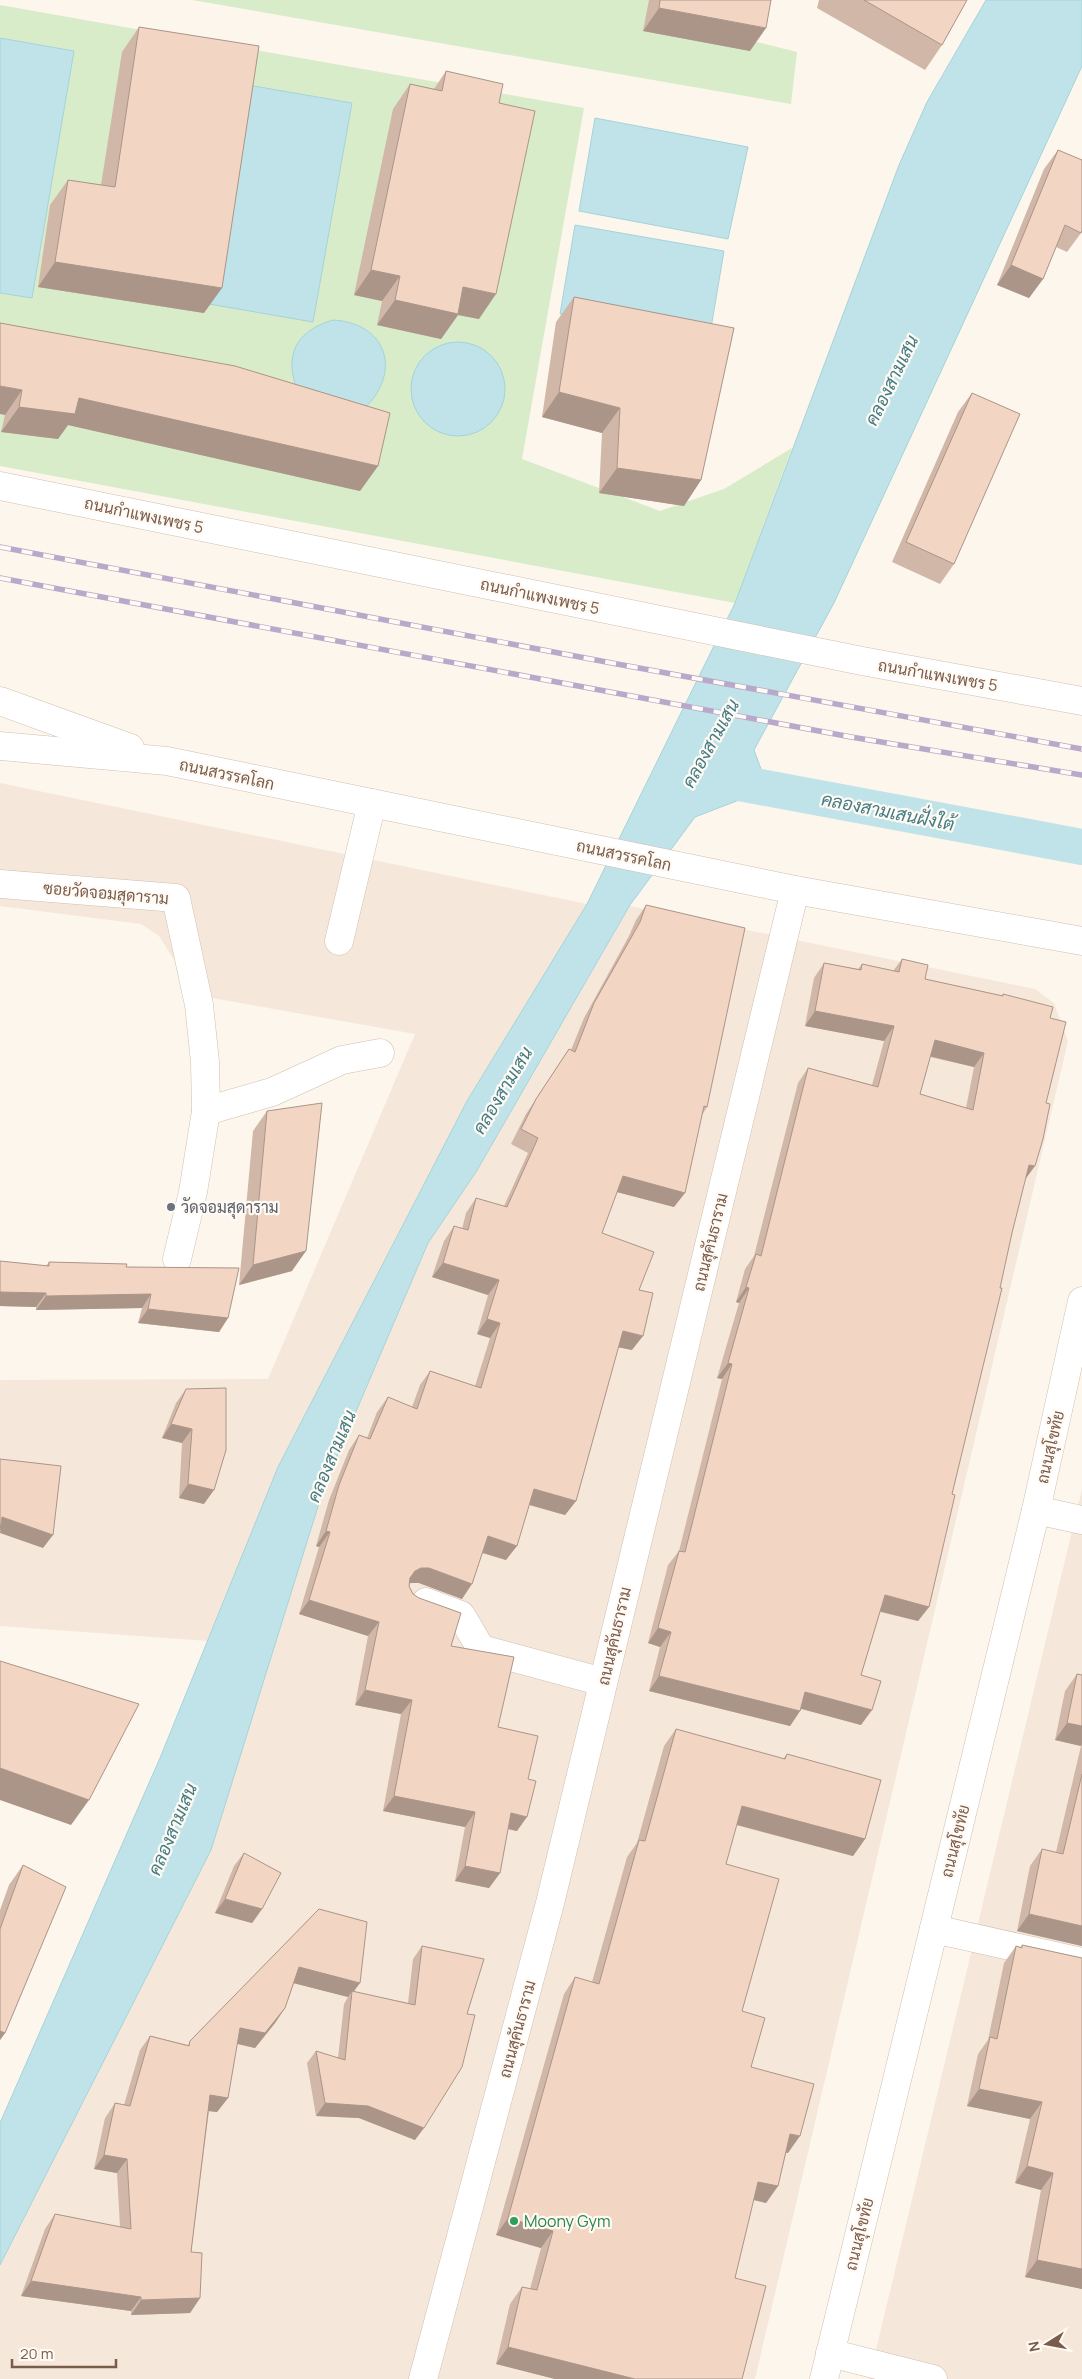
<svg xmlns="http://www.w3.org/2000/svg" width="1082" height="2379" font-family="Manrope,Sarabun,sans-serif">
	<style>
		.residential { fill: #f5e8da }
		.green { fill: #d8ecc9 }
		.water { fill: #bfe3e8; stroke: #a5d3da }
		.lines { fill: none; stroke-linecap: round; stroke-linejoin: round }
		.canal { stroke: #bfe3e8; stroke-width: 36 }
		.minor-casing { stroke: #d1beb0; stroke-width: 29 }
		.tertiary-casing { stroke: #d1beb0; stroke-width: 29 }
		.minor { stroke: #fff; stroke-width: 28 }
		.tertiary { stroke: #fff; stroke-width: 28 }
		.rail-casing { stroke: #b9a8c9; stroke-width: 5.5 }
		.rail { stroke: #fffaf3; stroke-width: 4; stroke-dasharray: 11; stroke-linecap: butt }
		.wall { fill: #d1b7a8; fill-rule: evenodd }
		.shaded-wall { fill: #aa9588 }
		.building { fill: #f3d5c3; stroke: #aa9588; fill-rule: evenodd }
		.worship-dot { fill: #6b7280; stroke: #fffaf3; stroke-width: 2 }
		.leisure-dot { fill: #2e9e5b; stroke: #fffaf3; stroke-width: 2 }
		.labels { text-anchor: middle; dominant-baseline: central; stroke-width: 4.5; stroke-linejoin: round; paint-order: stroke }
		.street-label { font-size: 16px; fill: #7a5c4d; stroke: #fffaf3 }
		.worship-label { font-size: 16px; fill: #5b616d; stroke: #fffaf3; text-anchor: start }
		.leisure-label { font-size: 16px; fill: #27864d; stroke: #fffaf3; text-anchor: start }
		.water-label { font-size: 18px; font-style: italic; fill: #437c86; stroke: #fffaf3 }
	</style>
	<rect width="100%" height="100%" fill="#fdf6ec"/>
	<!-- residential -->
	<g class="residential">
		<path d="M0,783L587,904L467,1101L278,1467L208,1641L0,1626V1380L268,1379L415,1034L184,993L178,966L159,936L141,924L0,906Z"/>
		<path d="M630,906L1035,989L1054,1003L1068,1041L755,2379H0V2265L211,1850L325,1484L346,1431L428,1243L476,1172Z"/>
		<path d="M1082,1489V2379H869Z"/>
	</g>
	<!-- green -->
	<g class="green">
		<path d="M192,0H656L655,17L797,52L791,104Z"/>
		<path d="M0,5L584,108L522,459L660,511L724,489L792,448L735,603L0,466Z"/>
	</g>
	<!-- water -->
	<g class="water">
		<path d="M986,0H1082V66L834,603L754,750L764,777L747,797L695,817L630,905L476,1172L428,1243L325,1484L211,1850L0,2265V2123L160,1758L278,1467L467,1101L587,904L735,603L899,165L927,102Z"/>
		<path d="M0,38L74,51L32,298L0,293Z"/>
		<path d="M248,85L352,103L313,322L209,304Z"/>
		<path d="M595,118L748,147L728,239L579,211Z"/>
		<path d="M575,225L724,251L709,340L560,314Z"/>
		<path d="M333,320C386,323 402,370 366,407L298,392C283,355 296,331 333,320Z"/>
		<circle cx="458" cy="389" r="47"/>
	</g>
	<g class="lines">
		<!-- canal -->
		<path class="canal" d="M707,777L1082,847"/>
		<defs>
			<g id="minor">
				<path d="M0,884L176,898L199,1005L205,1062L206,1111L193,1192L177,1259"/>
				<path d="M339,941L372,803"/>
				<path d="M206,1111L272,1092L342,1060L380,1053"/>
				<path d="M1036,1510L1082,1520"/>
				<path d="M426,1602L461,1615L481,1649L603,1682"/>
				<path d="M934,1929L1082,1962"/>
				<path d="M830,2353L933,2379"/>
				<path d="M423,2379L550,1903L795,890"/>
			</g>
			<g id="tertiary">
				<path d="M0,486L862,661L1082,701"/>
				<path d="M0,701L130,748"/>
				<path d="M0,746L167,761L795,890L1082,941"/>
				<path d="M824,2379L1036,1510L1082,1301"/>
			</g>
		</defs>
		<!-- minor casing -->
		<use href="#minor" class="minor-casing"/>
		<!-- tertiary casing -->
		<use href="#tertiary" class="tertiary-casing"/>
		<!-- minor -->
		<use href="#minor" class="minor"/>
		<!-- tertiary -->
		<use href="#tertiary" class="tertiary"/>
		<defs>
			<g id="rail">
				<path d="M0,547L617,664L1082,749"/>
				<path d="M0,578L851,737L1082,775"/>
			</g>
		</defs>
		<!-- rail casing -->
		<use href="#rail" class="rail-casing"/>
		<!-- rail -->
		<use href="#rail" class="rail"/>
	</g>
	<!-- wall -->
	<g class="wall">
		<path d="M649,0H771L750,51L643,31Z"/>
		<path d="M819,0H967L942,45L925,70L817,8Z"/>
		<path d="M139,27L204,313L38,287L50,205L68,180L101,185L122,52Z"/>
		<path d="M446,71L499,103L479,319L458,315L441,339L377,325L382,301L354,295L393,109L410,84L434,89Z"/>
		<path d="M1058,150L1081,233L1067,252L1056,247L1043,279L1029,298L997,285L1044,169Z"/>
		<path d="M574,297L701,480L684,506L599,493L602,433L542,417L556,322Z"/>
		<path d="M0,323L378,466L360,491L68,425L58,439L1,432L5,415Z"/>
		<path d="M972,393L954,564L940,584L892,562L958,412Z"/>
		<path d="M646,905L707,1107L702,1115L674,1207L617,1192L602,1233L639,1290L632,1350L618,1347L576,1501L565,1515L529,1505L506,1560L482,1553L462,1599L419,1583H409V1586L413,1594L451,1646L528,1779L517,1831L508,1829L500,1873L489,1888L455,1881L465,1827L383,1811L401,1714L355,1705L368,1636L299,1614L319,1547L316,1546L329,1500L349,1450L359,1435L367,1438L377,1412L388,1397L412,1407L420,1385L430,1371L475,1386L490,1338L477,1334L488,1295L432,1277L444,1241L454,1226L462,1229L466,1213L476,1198L504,1206L528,1153L511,1144L526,1114L569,1049L571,1050L584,1018L629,936L636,920Z"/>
		<path d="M902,959L925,979L1002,996L1003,994L1050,1018L1025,1179L1012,1233L952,1494L929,1607L918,1621L880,1612L861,1675V1725L801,1709L800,1711L790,1726L649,1691L660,1647L648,1643L668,1565L679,1551L722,1379L717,1378L739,1303L736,1302L745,1269L754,1256L798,1083L808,1068L872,1085L884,1041L805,1026L814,978L824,963L858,969L862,964L893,971ZM930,1057L974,1067L966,1108L920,1094Z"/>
		<path d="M267,1111L292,1271L239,1285L253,1131Z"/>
		<path d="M0,1261L46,1266L49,1262L126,1267L228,1318L219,1332L138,1323L142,1308L36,1310V1307L0,1306Z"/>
		<path d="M186,1389L204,1504L179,1498L182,1443L162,1438L176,1403Z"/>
		<path d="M1077,1674L1082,1675V1946L1017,1931L1030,1866L1042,1849L1056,1852L1081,1746L1055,1740L1065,1691Z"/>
		<path d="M676,1729L783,1759L787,1754L865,1839L853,1856L736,1825L726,1864L742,2011L751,2067L788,2153H786L778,2186L766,2203L753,2200L735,2278L742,2379H555L496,2364L510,2304L522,2287L530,2289L541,2248L496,2235L564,1994L575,1977L592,1982L627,1857L637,1843L664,1746Z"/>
		<path d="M244,1853L262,1909L252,1923L215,1913L234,1866Z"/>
		<path d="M23,1865L5,2033L0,2040V1910L9,1885Z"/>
		<path d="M319,1909L353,1992L408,2003L413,1959L422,1946L415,2140L359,2118L316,2116L307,2063L316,2051L338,2058L344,2004L348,1997L294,1983L285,2008L275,2023L255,2048L237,2044L228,2098L217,2112L209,2111L191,2252L200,2298L190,2313L131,2315V2311L21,2296L45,2229L55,2214L120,2227L117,2173L94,2169L105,2118L115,2103L124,2105L140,2050L150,2036L188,2045L190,2041Z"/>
		<path d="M1022,1945L1082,1958V2289L1025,2277L1041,2190L1015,2183L1030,2119L967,2106L978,2054L988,2040L1004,1963L1016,1946L1021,1947Z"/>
	</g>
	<!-- shaded-wall -->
	<g class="shaded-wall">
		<path d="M659,8L766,28L750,51L643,31Z"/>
		<path d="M55,262L222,288L204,313L38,287Z"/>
		<path d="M1011,265L1043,279L1029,298L997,285Z"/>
		<path d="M371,270L400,276L382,301L354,295Z"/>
		<path d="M463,287L496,294L479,319L458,315L441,339L377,325L395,300Z"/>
		<path d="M0,386L22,390L5,415L0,414Z"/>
		<path d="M559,392L620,408L602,433L542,417Z"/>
		<path d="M79,398L378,466L360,491L68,425L58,439L1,432L19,407Z"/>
		<path d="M617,468L701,480L684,506L599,493Z"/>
		<path d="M815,1011L894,1026L884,1041L805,1026Z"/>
		<path d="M935,1040L984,1053L974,1067L925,1055Z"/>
		<path d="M1029,1165L1035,1166L1024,1181Z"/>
		<path d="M623,1176L685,1193L674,1207L613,1191Z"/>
		<path d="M306,1251L292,1271L239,1285L253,1265Z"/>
		<path d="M443,1263L499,1280L488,1295L432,1277Z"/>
		<path d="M746,1287L749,1288L739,1303L736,1302Z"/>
		<path d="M0,1292L46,1293L36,1307L0,1306Z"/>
		<path d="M151,1294L142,1308L36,1310L46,1296Z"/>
		<path d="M148,1309L228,1318L219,1332L138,1323Z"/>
		<path d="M487,1319L500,1323L490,1338L477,1334Z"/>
		<path d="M623,1331L643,1336L632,1350L612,1346Z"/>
		<path d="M728,1363L732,1364L722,1379L717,1378Z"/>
		<path d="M171,1424L192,1429L182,1443L162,1438Z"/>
		<path d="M188,1484L214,1490L204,1504L179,1498Z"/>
		<path d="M534,1489L576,1501L565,1515L523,1503Z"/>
		<path d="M2,1517L53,1535L43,1548L0,1533Z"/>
		<path d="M326,1531L330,1532L319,1547L316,1546Z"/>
		<path d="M488,1536L517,1546L506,1560L477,1551Z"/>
		<path d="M421,1568H429L472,1584L462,1599L419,1583H411L404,1586L415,1571Z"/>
		<path d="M885,1595L929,1607L918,1621L875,1610Z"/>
		<path d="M309,1600L379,1622L368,1636L299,1614Z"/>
		<path d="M658,1628L671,1632L660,1647L648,1643Z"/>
		<path d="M659,1676L800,1711L790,1726L649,1691Z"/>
		<path d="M365,1690L412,1700L401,1714L355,1705Z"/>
		<path d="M805,1692L872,1710L861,1725L795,1707Z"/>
		<path d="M1067,1723L1082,1726V1744L1081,1746L1055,1740Z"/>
		<path d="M0,1768L89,1800L71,1825L0,1800Z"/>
		<path d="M394,1796L475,1812L465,1827L383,1811Z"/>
		<path d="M742,1806L865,1839L853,1856L730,1823Z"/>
		<path d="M511,1813L527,1817L517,1831L500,1827Z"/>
		<path d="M465,1866L500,1873L489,1888L455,1881Z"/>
		<path d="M225,1899L262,1909L252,1923L215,1913Z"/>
		<path d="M1029,1914L1082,1926V1946L1017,1931Z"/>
		<path d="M299,1967L360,1983L352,1994V1991L348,1997L289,1982Z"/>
		<path d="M285,2008L275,2023L255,2048L230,2042L240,2028Z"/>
		<path d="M0,2031L5,2033L0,2040Z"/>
		<path d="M979,2089L1042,2102L1030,2119L967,2106Z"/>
		<path d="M210,2095L228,2098L217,2112L200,2110Z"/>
		<path d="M325,2103L368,2106L424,2128L415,2140L359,2118L316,2116Z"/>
		<path d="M790,2134L800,2136L788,2153L779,2151Z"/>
		<path d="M104,2155L127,2159L117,2173L94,2169Z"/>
		<path d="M1027,2166L1053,2173L1041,2190L1015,2183Z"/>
		<path d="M758,2182L778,2186L766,2203L746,2198Z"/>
		<path d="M508,2218L553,2231L541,2248L496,2235Z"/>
		<path d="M1037,2260L1082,2269V2289L1025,2277Z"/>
		<path d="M31,2281L141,2297L131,2311L21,2296Z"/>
		<path d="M200,2298L190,2313L131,2315L141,2300Z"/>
		<path d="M508,2347L635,2379H555L496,2364Z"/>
	</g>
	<!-- building -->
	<g class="building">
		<path d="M660,0H771L766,28L659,8Z"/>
		<path d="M864,0H967L942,45Z"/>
		<path d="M139,27L259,46L222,288L55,262L68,180L115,187Z"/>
		<path d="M446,71L503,84L499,103L535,111L496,294L463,287L458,314L395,300L400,276L371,270L410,84L442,91Z"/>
		<path d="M1058,150L1082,160V230L1081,233L1065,225L1043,279L1011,265Z"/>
		<path d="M574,297L734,328L701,480L617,468L620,408L559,392Z"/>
		<path d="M0,323L235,366L390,413L378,466L79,398L75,414L19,407L22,390L0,386Z"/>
		<path d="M972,393L1020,414L954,564L906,542Z"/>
		<path d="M646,905L745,928L707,1107L704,1106L685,1193L623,1176L602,1233L654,1252L639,1290L653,1293L643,1336L623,1331L576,1501L534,1489L517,1546L488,1536L472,1584L429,1568H421L415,1571L410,1578L409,1586L413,1594L419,1598L461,1613L451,1646L514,1657L498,1727L538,1736L528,1779L536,1781L527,1817L511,1813L500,1873L465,1866L475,1812L394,1796L412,1700L365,1690L379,1622L309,1600L330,1532L326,1531L339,1485L359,1435L370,1439L388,1397L417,1409L430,1371L481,1388L500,1323L487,1319L499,1280L443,1263L454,1226L468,1230L476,1198L507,1207L538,1138L521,1129L536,1099L569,1049L575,1052L594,1003L640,922Z"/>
		<path d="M902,959L928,965L925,979L1003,996V994L1053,1007L1050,1018L1066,1022L1046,1103L1050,1104L1043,1139L1035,1166L1029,1165L1012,1233L1000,1288H1002L952,1494L955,1495L929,1607L885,1595L861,1675L881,1681L872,1710L805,1692L800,1711L659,1676L671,1632L658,1628L679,1551L685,1552L732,1364L728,1363L749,1288L746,1287L756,1254L761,1256L808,1068L878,1087L894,1026L815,1011L824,963L861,970L862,964L899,972ZM935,1040L984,1053L973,1110L920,1094Z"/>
		<path d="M322,1103L306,1251L253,1265L267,1111Z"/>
		<path d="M0,1261L49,1266V1262L127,1264L126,1267L239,1268L228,1318L148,1309L151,1294L46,1296V1293L0,1292Z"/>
		<path d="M226,1388V1450L214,1490L188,1484L192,1429L171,1424L186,1389Z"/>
		<path d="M0,1459L61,1466L53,1535L2,1517L0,1530Z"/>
		<path d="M0,1661L139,1704L89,1800L0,1768Z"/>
		<path d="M1077,1674L1082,1675V1726L1067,1723Z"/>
		<path d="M676,1729L785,1759L787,1754L881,1780L865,1839L742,1806L726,1864L779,1879L742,2011L765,2018L751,2067L814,2084L800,2136L790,2134L778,2186L758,2182L735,2278L766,2286L742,2379H635L508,2347L522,2287L537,2290L553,2231L508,2218L575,1977L599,1984L639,1840L645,1841Z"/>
		<path d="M1082,1774V1926L1029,1914L1042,1849L1063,1854Z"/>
		<path d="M244,1853L281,1873L262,1909L225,1899Z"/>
		<path d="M23,1865L66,1887L5,2033L0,2031V1929Z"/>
		<path d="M319,1909L367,1922L360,1983L299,1967L285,2008L265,2033L240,2028L228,2098L210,2095L191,2252L202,2253L200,2298L141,2300V2297L31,2281L55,2214L131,2229L127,2159L104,2155L115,2103L130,2106L150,2036L189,2046L190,2041Z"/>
		<path d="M1022,1945L1082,1958V2269L1037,2260L1053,2173L1027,2166L1042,2102L979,2089L990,2037L997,2039L1016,1946L1022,1948Z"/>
		<path d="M422,1946L484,1959L467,2014L475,2015L462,2067L424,2128L368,2106L325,2103L316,2051L345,2060L352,1991L415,2005Z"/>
	</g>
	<!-- markers -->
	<circle class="worship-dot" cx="171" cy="1207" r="5"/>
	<circle class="leisure-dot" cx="514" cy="2221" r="5"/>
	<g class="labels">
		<!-- street labels -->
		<g class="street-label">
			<text transform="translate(144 515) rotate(12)">ถนนกำแพงเพชร 5</text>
			<text transform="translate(540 596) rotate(12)">ถนนกำแพงเพชร 5</text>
			<text transform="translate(938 675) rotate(10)">ถนนกำแพงเพชร 5</text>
			<text transform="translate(227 774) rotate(12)">ถนนสวรรคโลก</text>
			<text transform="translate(624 855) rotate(12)">ถนนสวรรคโลก</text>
			<text transform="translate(106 893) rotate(5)">ซอยวัดจอมสุดาราม</text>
			<text transform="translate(710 1242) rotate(-76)">ถนนสุคันธาราม</text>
			<text transform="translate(1050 1447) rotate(-77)">ถนนสุโขทัย</text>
			<text transform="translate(614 1636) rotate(-77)">ถนนสุคันธาราม</text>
			<text transform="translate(955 1841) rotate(-76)">ถนนสุโขทัย</text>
			<text transform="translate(517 2029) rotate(-75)">ถนนสุคันธาราม</text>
			<text transform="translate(859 2234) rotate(-76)">ถนนสุโขทัย</text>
		</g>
		<!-- worship labels -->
		<g class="worship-label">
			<text x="181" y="1207">วัดจอมสุดาราม</text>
		</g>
		<!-- leisure labels -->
		<g class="leisure-label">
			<text x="524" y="2221">Moony Gym</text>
		</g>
		<!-- water labels -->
		<g class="water-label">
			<text transform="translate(891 380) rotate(-64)">คลองสามเสน</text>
			<text transform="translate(710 743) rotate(-61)">คลองสามเสน</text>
			<text transform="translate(888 811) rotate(11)">คลองสามเสนฝั่งใต้</text>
			<text transform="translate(502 1090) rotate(-59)">คลองสามเสน</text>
			<text transform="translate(331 1456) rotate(-67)">คลองสามเสน</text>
			<text transform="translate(172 1829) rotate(-67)">คลองสามเสน</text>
		</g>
	</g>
	<!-- north arrow -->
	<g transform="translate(1047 2344) rotate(259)" stroke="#fffaf3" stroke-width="4" paint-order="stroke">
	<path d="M0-4L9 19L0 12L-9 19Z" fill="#7a5c4d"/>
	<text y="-8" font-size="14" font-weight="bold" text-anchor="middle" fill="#7a5c4d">N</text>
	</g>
	<!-- scale -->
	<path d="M12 2359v8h104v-8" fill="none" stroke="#7a5c4d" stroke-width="2.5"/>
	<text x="20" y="2359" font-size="15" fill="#7a5c4d" stroke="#fffaf3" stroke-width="4" paint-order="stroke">20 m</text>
</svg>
